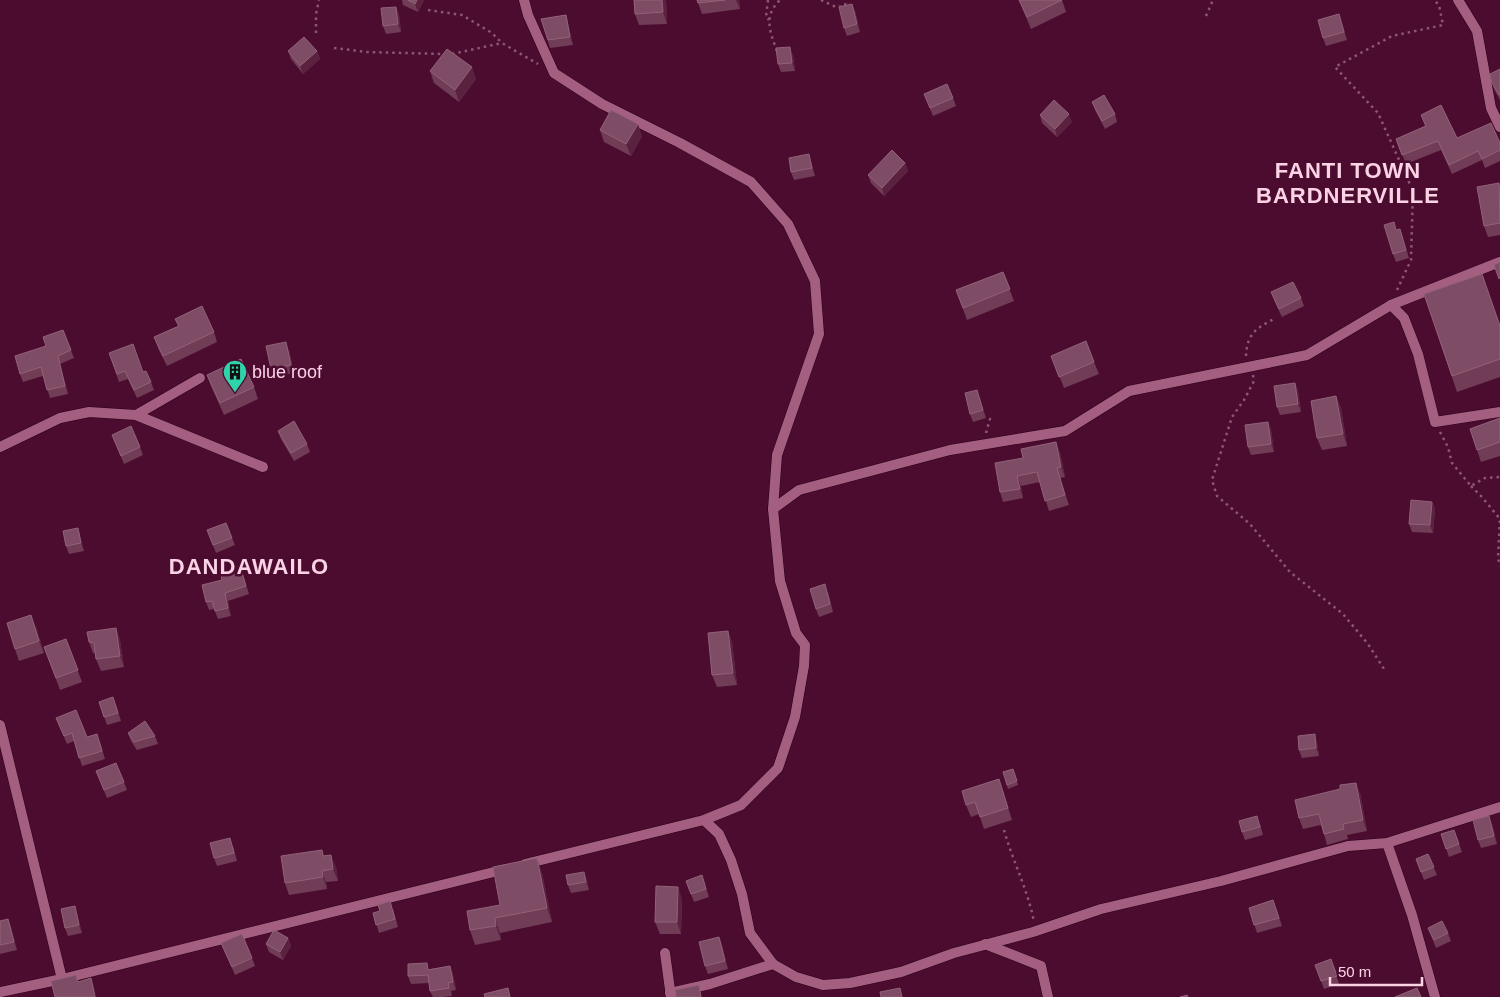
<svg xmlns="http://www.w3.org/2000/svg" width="1500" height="997" font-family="Arial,sans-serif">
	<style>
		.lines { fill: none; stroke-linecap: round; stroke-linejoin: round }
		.minor-casing { stroke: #290017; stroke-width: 11 }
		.path { stroke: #8d5674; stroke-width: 2.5; stroke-dasharray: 2.5 4; stroke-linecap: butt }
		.minor { stroke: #a45e80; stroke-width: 10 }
		.wall { fill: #703c56 }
		.shaded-wall { fill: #5b2240 }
		.building { fill: #7e4d65; stroke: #926279 }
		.labels { text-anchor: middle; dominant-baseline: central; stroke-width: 5; stroke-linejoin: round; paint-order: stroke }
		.poi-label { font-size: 18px; fill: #fbd3e5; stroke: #4b0c30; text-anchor: start }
		.district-label { font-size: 22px; font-weight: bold; letter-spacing: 1px; fill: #fbd3e5; stroke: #4b0c30 }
	</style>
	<rect width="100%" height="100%" fill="#4b0c30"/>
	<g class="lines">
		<defs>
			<g id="minor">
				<path d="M524,0L528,15L554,73L602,104L680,143L751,182L788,224L815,281L819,334L777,455L773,509L780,581L796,633L805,645L804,666L795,717L778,768L741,805L704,820L525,864"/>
				<path d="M1458,0L1477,31L1491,108L1500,127"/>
				<path d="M1391,305L1404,318L1418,354L1435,422L1500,412"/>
				<path d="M136,415L200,378"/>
				<path d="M0,447L60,418L89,412L136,415L263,467"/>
				<path d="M773,509L799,490L950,450L1065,431L1129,391L1307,355L1391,305L1500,262"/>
				<path d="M0,725L62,979"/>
				<path d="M704,820L719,834L731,860L742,894L750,933L773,964L796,977L823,985L850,983L901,972L954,953L1033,932L1101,909L1221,881L1348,846L1387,843L1500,807"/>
				<path d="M1387,843L1412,915L1435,997"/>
				<path d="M985,944L1041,966L1048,997"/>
				<path d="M665,953L671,997"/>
				<path d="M0,992L62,979L506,869"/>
				<path d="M670,993L710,984L773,964"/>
			</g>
		</defs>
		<!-- minor casing -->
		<use href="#minor" class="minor-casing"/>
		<!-- path -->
		<g class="path">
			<path d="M768,0L766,17L769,20"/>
			<path d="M821,0L836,7L845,6L846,0"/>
			<path d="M428,10L462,15L492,33L502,43L538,64"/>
			<path d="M1206,16L1213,0"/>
			<path d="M316,33V14L319,0"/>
			<path d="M334,48L367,52L444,54"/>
			<path d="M777,51C770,32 763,16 780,0"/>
			<path d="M452,54L502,43"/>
			<path d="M1397,290L1411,260L1413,191L1378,113L1335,67L1392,36L1443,25L1439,5L1434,0"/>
			<path d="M1246,356C1247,334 1256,328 1274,319"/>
			<path d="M1253,375L1254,381L1244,400L1232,417L1212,480L1217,496L1250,524L1290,572L1343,614L1368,644L1386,672"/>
			<path d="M1440,432L1448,447L1452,463L1471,486L1485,478L1500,477"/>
			<path d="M986,433L990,419L987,416"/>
			<path d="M1471,486L1481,496L1500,519L1498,558L1500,566"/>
			<path d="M1004,830C1013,862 1028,890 1034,922"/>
		</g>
		<!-- minor -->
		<use href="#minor" class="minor"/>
	</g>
	<!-- wall -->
	<g class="wall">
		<path d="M402,0H424L418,12L403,5Z"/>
		<path d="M634,0H666L667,24L639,25L635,14Z"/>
		<path d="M697,0H739L740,9L702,14Z"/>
		<path d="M1019,0H1062L1066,12L1031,29Z"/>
		<path d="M852,4L855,11L860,32L847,36L844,28Z"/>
		<path d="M396,7L399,15L401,32L386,34L383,26Z"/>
		<path d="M1339,14L1347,40L1326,46L1323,38Z"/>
		<path d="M566,15L568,23L573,45L550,48L541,19Z"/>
		<path d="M288,51H317L320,59L303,74L291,59Z"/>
		<path d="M793,55L795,71L781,72L778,64Z"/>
		<path d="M1500,69V100L1495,91L1492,83Z"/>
		<path d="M430,71L476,79L459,102L434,83Z"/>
		<path d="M924,94L953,98L956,106L933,116Z"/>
		<path d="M1092,102L1115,114L1117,122L1105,129L1095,110Z"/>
		<path d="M1040,115L1072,122L1057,137L1042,123Z"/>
		<path d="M1421,115L1457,138L1500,143V161L1485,168L1482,160L1452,174L1441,150L1406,164L1396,139L1425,126Z"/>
		<path d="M600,130L642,136L631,156L604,142Z"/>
		<path d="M811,162L815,176L794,180L791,172Z"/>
		<path d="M905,163L908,171L884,196L871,183L868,175Z"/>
		<path d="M1500,184V235L1488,237L1484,226Z"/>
		<path d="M1400,229L1409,258L1396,262L1393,254Z"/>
		<path d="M1003,272L1014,301L967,320L956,290Z"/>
		<path d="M1271,292L1301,298L1304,306L1282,317L1274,300Z"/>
		<path d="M1424,294L1500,325V377L1457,392Z"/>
		<path d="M175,319L214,332L217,342L167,366L158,348L154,337L178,326Z"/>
		<path d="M63,330L74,358L60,364L68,394L50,398L43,376L23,382L20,374L46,346Z"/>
		<path d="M289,350L294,373L274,377L271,369Z"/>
		<path d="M109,353L143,372L151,382L154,390L137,398L128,379L119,382Z"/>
		<path d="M1051,356L1094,362L1099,374L1064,388Z"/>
		<path d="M207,375L254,387L258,399L224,415L211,386Z"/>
		<path d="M1295,383L1298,391L1301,412L1280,415L1277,407Z"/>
		<path d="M977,390L986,418L973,422L970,414Z"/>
		<path d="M1336,396L1341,408L1347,446L1322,450L1317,438Z"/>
		<path d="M1500,418V456L1481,462L1470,429Z"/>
		<path d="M1268,422L1271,430L1274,452L1251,455L1248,447Z"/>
		<path d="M278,431L307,444L310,452L294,461L281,439Z"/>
		<path d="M112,435L140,447L143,455L124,464Z"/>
		<path d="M1060,452L1065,477L1060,478L1069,505L1049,511L1040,482L1021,486L1023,498L1003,502L1000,492L1023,458Z"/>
		<path d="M1432,502L1435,509L1433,533L1412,532L1409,524Z"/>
		<path d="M226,523L235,545L216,553L207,530Z"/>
		<path d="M78,528L80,536L84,551L69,554L66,546Z"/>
		<path d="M241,569L249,594L228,601L231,616L218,619L214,609L209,610L206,602L222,580Z"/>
		<path d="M828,592L833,612L819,617L816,609Z"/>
		<path d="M36,627L44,653L19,661L15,649Z"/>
		<path d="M116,628L120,640L124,667L101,671L96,659V654L93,653L89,642Z"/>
		<path d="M728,631L732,642L737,685L717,687L712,675Z"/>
		<path d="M66,639L82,682L60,690L44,647Z"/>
		<path d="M99,702L116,705L121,721L107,725Z"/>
		<path d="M56,718L87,737L100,742L105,759L82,766L74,741L67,744Z"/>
		<path d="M128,733L155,736L158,744L137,750L131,741Z"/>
		<path d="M1317,742L1319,756L1302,758L1299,750Z"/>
		<path d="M1013,769L1018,785L1008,789L1003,772Z"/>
		<path d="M96,771L124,782L127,790L107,798Z"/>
		<path d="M1003,791L1012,820L984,829L979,814L971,817L966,805Z"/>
		<path d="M1360,793L1367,831L1347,835L1348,839L1327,845L1324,834L1321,825L1303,829L1299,818Z"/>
		<path d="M1260,824L1263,835L1245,840L1242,832Z"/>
		<path d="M1492,824L1497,844L1481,848L1478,840Z"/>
		<path d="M1454,830L1462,852L1449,857L1441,834Z"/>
		<path d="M233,846L237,861L217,866L214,858Z"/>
		<path d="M322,850L324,856L336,867L338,881L326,882L327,889L289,895L285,883Z"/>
		<path d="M1428,854L1437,875L1424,880L1416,859Z"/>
		<path d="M542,873L552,922L500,933L501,940L475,945L470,930L500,905Z"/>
		<path d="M702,875L709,897L694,902L686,881Z"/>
		<path d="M587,880L589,890L571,893L568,885Z"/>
		<path d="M682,899L681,934H660L655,922Z"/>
		<path d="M1249,908H1276L1282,926L1257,933Z"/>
		<path d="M393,909L398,927L379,933L373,913Z"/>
		<path d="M77,914L82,933L68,936L65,928Z"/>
		<path d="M8,919L11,927L17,950L0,954V921Z"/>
		<path d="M1428,928L1448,933L1451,941L1436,948Z"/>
		<path d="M719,937L722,945L728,969L708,974L705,966Z"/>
		<path d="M288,938L291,946L283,960L269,952L266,944Z"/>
		<path d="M221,943L252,958L255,966L235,975Z"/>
		<path d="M1331,959L1339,984L1324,989L1321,981Z"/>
		<path d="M450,966L453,974L456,990L451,991L452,996L443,997H433L430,991L429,983L411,984L408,976L430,969Z"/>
	</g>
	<!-- shaded-wall -->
	<g class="shaded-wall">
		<path d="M417,0H424L418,12L415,4Z"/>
		<path d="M662,0H666L667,24L663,12Z"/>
		<path d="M736,0H739L740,9Z"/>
		<path d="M852,4L855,11L860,32L857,24Z"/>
		<path d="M396,7L399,15L401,32L398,24Z"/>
		<path d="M566,15L568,23L573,45L570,37Z"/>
		<path d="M790,47L793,55L795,71L792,63Z"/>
		<path d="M317,51L320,59L303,74L300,66Z"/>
		<path d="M472,67L476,79L459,102L455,90Z"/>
		<path d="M1069,114L1072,122L1057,137L1055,129Z"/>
		<path d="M638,124L642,136L631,156L626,144Z"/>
		<path d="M905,163L908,171L884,196L882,188Z"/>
		<path d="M286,342L289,350L294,373L291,365Z"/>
		<path d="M1295,383L1298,391L1301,412L1298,404Z"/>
		<path d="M1336,396L1341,408L1347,446L1343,434Z"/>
		<path d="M1268,422L1271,430L1274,452L1271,444Z"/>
		<path d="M1056,442L1060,452L1065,477L1061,467Z"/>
		<path d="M1017,476L1021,486L1023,498L1020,489Z"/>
		<path d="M1432,502L1435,509L1433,533L1430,525Z"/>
		<path d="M78,528L80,536L84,551L81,543Z"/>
		<path d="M225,593L228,601L231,616L228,608Z"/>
		<path d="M31,615L36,627L44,653L39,641Z"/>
		<path d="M116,628L120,640L124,667L120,656Z"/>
		<path d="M728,631L732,642L737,685L733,673Z"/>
		<path d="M1315,734L1317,742L1319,756L1316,748Z"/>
		<path d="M1356,783L1360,793L1367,831L1363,820Z"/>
		<path d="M1489,816L1492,824L1497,844L1494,836Z"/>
		<path d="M331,855L336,867L338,881L333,869Z"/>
		<path d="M537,858L542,873L552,922L547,908Z"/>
		<path d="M322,871L326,882L327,889L323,877Z"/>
		<path d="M584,872L587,880L589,890L586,882Z"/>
		<path d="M678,887L682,899L681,934L677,922Z"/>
		<path d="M75,906L77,914L82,933L79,925Z"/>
		<path d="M495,918L500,933L501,940L496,926Z"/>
		<path d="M8,919L11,927L17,950L14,942Z"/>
		<path d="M719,937L722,945L728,969L725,961Z"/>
		<path d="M288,938L291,946L283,960L280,952Z"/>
		<path d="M450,966L453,974L456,990L453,982Z"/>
		<path d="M91,978L94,986L96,997H95Z"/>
	</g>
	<!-- building -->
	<g class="building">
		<path d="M408,0H417L415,4Z"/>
		<path d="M634,0H662L663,12L635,14Z"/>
		<path d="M697,0H725L698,3Z"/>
		<path d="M1019,0H1062L1027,17Z"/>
		<path d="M852,4L857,24L844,28L839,7Z"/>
		<path d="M396,7L398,24L383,26L381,8Z"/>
		<path d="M1339,14L1344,32L1323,38L1318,20Z"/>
		<path d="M566,15L570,37L548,40L541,19Z"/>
		<path d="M304,37L317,51L300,66L288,51Z"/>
		<path d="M790,47L792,63L778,64L776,48Z"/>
		<path d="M447,49L472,67L455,90L430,71Z"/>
		<path d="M1500,69V94L1499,95L1492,83L1490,74Z"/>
		<path d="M947,84L953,98L930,108L924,94Z"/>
		<path d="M1104,95L1115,114L1102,121L1092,102Z"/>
		<path d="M1054,100L1069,114L1055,129L1040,115Z"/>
		<path d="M1441,105L1457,138L1491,123L1500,143V150L1482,159L1478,151L1449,165L1438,141L1402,155L1396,139L1426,126L1421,115Z"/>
		<path d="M611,110L638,124L626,144L600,130Z"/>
		<path d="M892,150L905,163L882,188L868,175Z"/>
		<path d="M809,154L812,168L791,172L789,158Z"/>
		<path d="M1499,183L1500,223L1484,226L1477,187Z"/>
		<path d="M1394,222L1396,230L1400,229L1406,250L1393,254L1384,225Z"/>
		<path d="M1500,262V278L1499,279L1494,265Z"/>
		<path d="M1003,272L1010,289L963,308L956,290Z"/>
		<path d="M1482,274L1500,326V359L1452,376L1424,294Z"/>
		<path d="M1293,282L1301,298L1279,309L1271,292Z"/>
		<path d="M202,306L214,332L163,356L154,337L179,326L175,319Z"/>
		<path d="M63,330L71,350L58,356L65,386L47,390L41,367L20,374L15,356L46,346L43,337Z"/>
		<path d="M1086,341L1094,362L1059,377L1051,356Z"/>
		<path d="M286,342L291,365L271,369L266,346Z"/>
		<path d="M133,344L143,372L146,371L151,382L134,390L125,371L117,374L109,353Z"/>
		<path d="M241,359L254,387L220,403L207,375Z"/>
		<path d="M1295,383L1298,404L1277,407L1274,386Z"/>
		<path d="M977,390L983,410L970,414L965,393Z"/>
		<path d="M1336,396L1343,434L1317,438L1311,401Z"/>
		<path d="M1500,418V442L1477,450L1470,429Z"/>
		<path d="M294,421L307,444L291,453L278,431Z"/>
		<path d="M1268,422L1271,444L1248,447L1245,425Z"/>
		<path d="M131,426L140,447L121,456L112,435Z"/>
		<path d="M1056,442L1061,467L1057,468L1065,495L1045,501L1037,472L1017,476L1020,489L1000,492L995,463L1023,458L1021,449Z"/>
		<path d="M1411,500L1432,502L1430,525L1409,524Z"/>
		<path d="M226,523L232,538L213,545L207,530Z"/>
		<path d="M78,528L81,543L66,546L63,531Z"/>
		<path d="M241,569L246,586L225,593L228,608L215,611L212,601L206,602L202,585L222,580L221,575Z"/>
		<path d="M825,584L830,604L816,609L810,589Z"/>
		<path d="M31,615L39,641L15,649L7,623Z"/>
		<path d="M116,628L120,656L96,659L94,643L89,642L87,632Z"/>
		<path d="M728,631L733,673L712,675L708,633Z"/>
		<path d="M66,639L78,670L56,678L44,647Z"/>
		<path d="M113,697L118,713L104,717L99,702Z"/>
		<path d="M76,710L87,737L97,734L102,751L79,758L72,733L64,736L56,718Z"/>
		<path d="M145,721L155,736L134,742L128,733Z"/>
		<path d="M1315,734L1316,748L1299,750L1298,736Z"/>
		<path d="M116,763L124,782L104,790L96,771Z"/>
		<path d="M1013,769L1017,781L1007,785L1003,772Z"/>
		<path d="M999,779L1008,808L980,817L975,802L966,805L962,791Z"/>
		<path d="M1356,783L1363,820L1343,824L1344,829L1324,834L1319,814L1299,818L1295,800L1340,789V785Z"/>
		<path d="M1257,816L1260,827L1242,832L1239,821Z"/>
		<path d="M1489,816L1494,836L1478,840L1473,820Z"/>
		<path d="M1454,830L1459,844L1446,849L1441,834Z"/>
		<path d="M230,838L234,853L214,858L210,843Z"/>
		<path d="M322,850L323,856L331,855L333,869L322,871L323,877L285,883L281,856Z"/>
		<path d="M1428,854L1434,867L1421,872L1416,859Z"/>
		<path d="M537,858L547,908L495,918L496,926L470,930L467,911L500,905L493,867Z"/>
		<path d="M584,872L586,882L568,885L566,875Z"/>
		<path d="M702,875L706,889L691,894L686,881Z"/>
		<path d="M656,886L678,887L677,922H655Z"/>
		<path d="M1273,900L1279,918L1254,925L1249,908Z"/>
		<path d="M390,901L395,919L376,925L373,913L380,911L378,905Z"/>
		<path d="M75,906L79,925L65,928L61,909Z"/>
		<path d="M8,919L14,942L0,945V921Z"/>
		<path d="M1442,921L1448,933L1434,940L1428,928Z"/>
		<path d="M274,930L288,938L280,952L266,944Z"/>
		<path d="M242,934L252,958L232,967L221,943Z"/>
		<path d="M719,937L725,961L705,966L699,942Z"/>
		<path d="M1331,959L1337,976L1321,981L1315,965Z"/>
		<path d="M427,963L428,970L450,966L453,982L448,983L449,988L430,991L428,975L408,976V964Z"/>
		<path d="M76,975L78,982L91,978L95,997H55L51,981Z"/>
		<path d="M699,985L701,997H676L675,990Z"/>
		<path d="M508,988L510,997H485L484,994Z"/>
		<path d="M900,988L902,997H881L880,992Z"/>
		<path d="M1417,988L1421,997H1395Z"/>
		<path d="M1187,995L1188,997H1180Z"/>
	</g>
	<!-- icons -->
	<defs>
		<symbol id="building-pin" viewBox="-11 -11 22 30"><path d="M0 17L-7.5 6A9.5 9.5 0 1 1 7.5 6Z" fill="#30d4aa" stroke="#4b0c30"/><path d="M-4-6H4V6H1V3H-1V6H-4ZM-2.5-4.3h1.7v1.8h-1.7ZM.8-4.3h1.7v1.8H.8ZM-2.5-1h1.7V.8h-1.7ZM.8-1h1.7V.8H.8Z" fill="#111"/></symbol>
	</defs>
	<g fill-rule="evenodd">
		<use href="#building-pin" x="221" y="358" width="28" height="38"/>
	</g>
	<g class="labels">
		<!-- poi labels -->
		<g class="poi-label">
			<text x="252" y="372">blue roof</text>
		</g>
		<!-- district labels -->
		<g class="district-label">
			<text x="1348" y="170">FANTI TOWN<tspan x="1348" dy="25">BARDNERVILLE</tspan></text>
			<text x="249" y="566">DANDAWAILO</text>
		</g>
	</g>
	<!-- scale -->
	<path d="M1330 977v8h92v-8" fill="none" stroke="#fbd3e5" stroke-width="2.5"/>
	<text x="1338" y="977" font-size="15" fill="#fbd3e5" stroke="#4b0c30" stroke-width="4" paint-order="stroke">50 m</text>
</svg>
